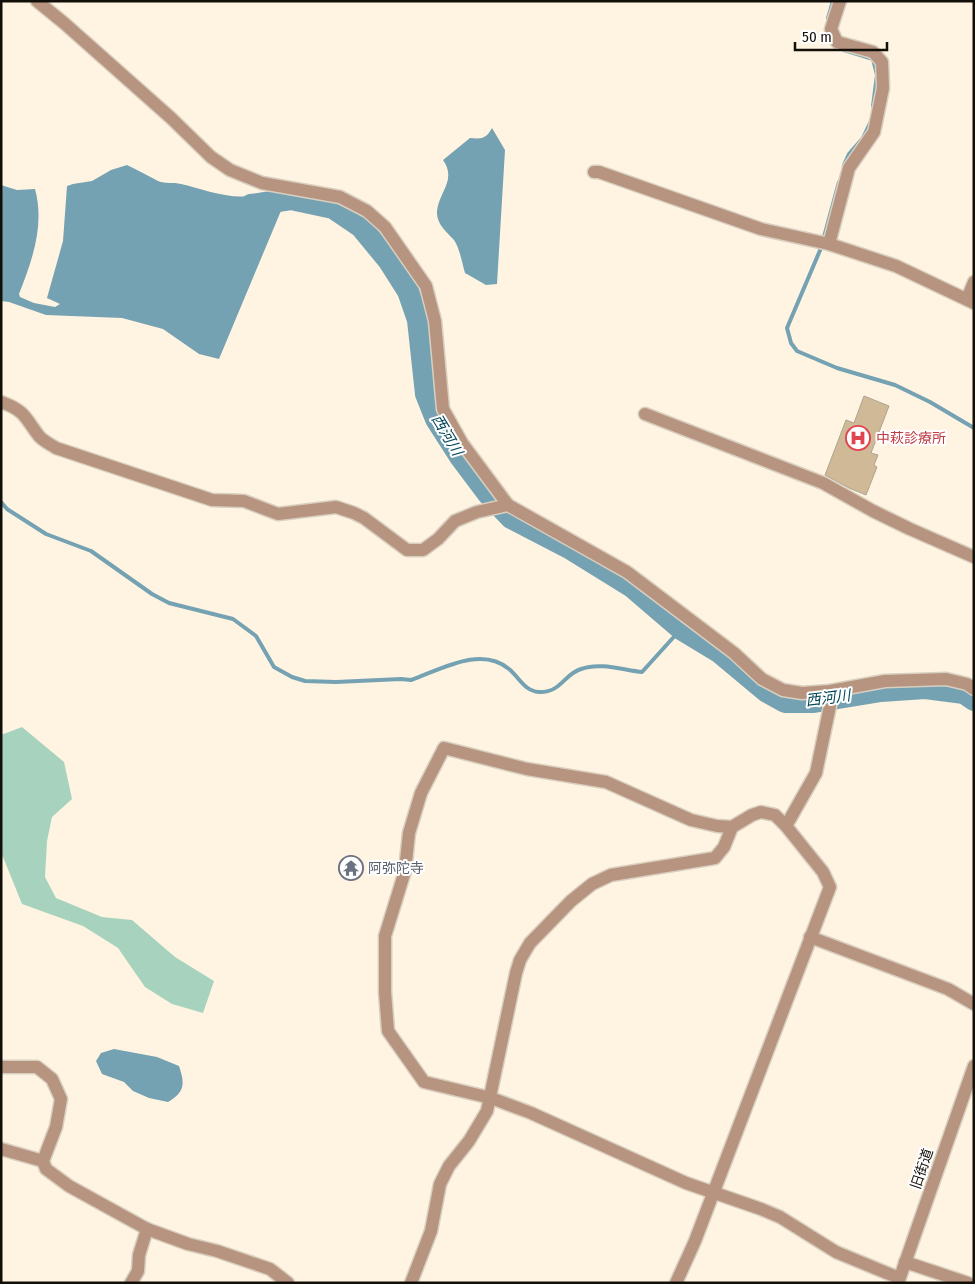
<svg xmlns="http://www.w3.org/2000/svg" width="975" height="1284" font-family="'Fira Sans Condensed','Noto Sans JP',sans-serif">
	<style>
		.forest { fill: #a7d3be }
		.water { fill: #75a2b2 }
		.lines { fill: none; stroke-linecap: round; stroke-linejoin: round }
		.stream { stroke: #75a2b2; stroke-width: 4 }
		.river { stroke: #75a2b2; stroke-width: 22 }
		.building { fill: #cfb996; stroke: #aea493 }
		.street-casing { stroke: #d9cfbf; stroke-width: 15 }
		.street { stroke: #b79480; stroke-width: 12 }
		.labels { text-anchor: middle; dominant-baseline: central; stroke-width: 4; stroke-linejoin: round; paint-order: stroke }
		.health-label { font-size: 14px; fill: #be3a42; stroke: #fff; text-anchor: start }
		.worship-label { font-size: 14px; fill: #5b616d; stroke: #fff; text-anchor: start }
		.street-label { font-size: 14px; fill: #120e08; stroke: #fff }
		.water-label { font-size: 15px; font-style: italic; fill: #004657; stroke: #fff }
	</style>
	<rect width="100%" height="100%" fill="#fff4e2"/>
	<!-- forest -->
	<path class="forest" d="M22,727L64,762L72,799L52,817L47,841L45,877L56,898L102,917L132,920L175,957L214,981L203,1013L172,1004L145,987L118,948L83,926L22,904L1,852V735Z"/>
	<!-- water -->
	<g class="water">
		<path d="M492,128L505,150L497,284L486,285L465,273C462,263 460,249 454,240C447,232 436,224 437,211C439,192 457,180 443,160L470,138C482,139 486,139 492,128Z"/>
		<path d="M127,165C138,170 148,176 158,181C166,184 173,182 181,184C203,189 237,203 260,193L280,200L283,206L219,359L199,354L163,329L122,318L46,315L9,302L1,301V185L17,190L35,189C45,225 32,261 19,294L20,297L34,303L55,307L60,304L47,298L63,241L67,186L73,184L92,181L111,170Z"/>
		<path d="M114,1049L157,1057L179,1066C185,1084 185,1092 168,1102L149,1098L133,1091L124,1082L102,1074L96,1061L101,1053Z"/>
	</g>
	<g class="lines">
		<!-- stream -->
		<g class="stream">
			<path d="M828,18L833,1"/>
			<path d="M826,30L827,39L834,44"/>
			<path d="M844,50L873,59L877,75L873,106"/>
			<path d="M844,165L849,154L863,138L870,123"/>
			<path d="M839,182L821,248L787,328L791,343L797,351L837,368L895,385L930,402L974,428"/>
			<path d="M1,502L7,509L46,534L91,551L152,594L169,603L233,619L256,636L274,667L292,677L305,681L336,682L401,679L411,680C440,670 481,645 509,669C519,677 524,691 539,692C561,693 564,674 581,669C600,662 623,670 642,672L681,629"/>
		</g>
		<!-- river -->
		<path class="river" d="M251,205L291,199L333,208L361,227L389,261L408,291L418,320L426,394L436,419L461,458L488,494L511,518L569,548L632,587L681,629L719,652L767,692L785,702H814L881,691L925,688L964,693L974,700"/>
	</g>
	<!-- building -->
	<path class="building" d="M864,396L889,406L871,453L878,455L874,465L877,467L866,495L849,488L825,475L846,420L854,423Z"/>
	<g class="lines">
		<defs>
			<g id="street">
				<path d="M37,1L64,23L171,118L211,157L230,170L262,183L340,197L367,211L385,227L426,286L435,321L443,409L462,443L508,505"/>
				<path d="M594,172H599L761,229L829,244L896,266L974,303"/>
				<path d="M829,244L849,168L874,132L883,88L882,62L873,52L837,42L831,29L840,1"/>
				<path d="M967,299L974,282"/>
				<path d="M1,402C26,411 25,418 39,436C43,441 50,444 56,448L212,500L244,501L278,514L336,507L354,513L364,518L407,550H423L438,539L455,521L477,512L508,505L627,572L734,653L762,679L783,690L802,693L830,691L885,681L946,679L967,684L974,689"/>
				<path d="M645,414L823,483L873,511L910,529L974,557"/>
				<path d="M786,826L775,815L761,812L752,815L732,827L717,826L691,820L606,782L527,769L444,748L421,793L409,833L405,871L385,936V992L388,1031L424,1082L491,1098L531,1113L686,1183L761,1209L780,1217L836,1252L899,1278"/>
				<path d="M810,937L948,989L974,1004"/>
				<path d="M1,1067H37L52,1079L61,1099L56,1127L43,1161L46,1169L69,1186L147,1229L188,1244L217,1251L270,1269L288,1283"/>
				<path d="M1,1149L43,1161"/>
				<path d="M905,1262L968,1283"/>
				<path d="M131,1283L138,1271L139,1255L147,1229"/>
				<path d="M411,1283L431,1231L440,1184L449,1166L469,1141L487,1111L516,973L520,960L530,943L571,901L592,884L611,875L715,858L724,847L732,827"/>
				<path d="M676,1283L695,1241L830,887L823,872L786,826L816,773L830,706V691"/>
				<path d="M898,1283L974,1066"/>
			</g>
		</defs>
		<!-- street casing -->
		<use href="#street" class="street-casing"/>
		<!-- street -->
		<use href="#street" class="street"/>
	</g>
	<!-- icons -->
	<defs>
		<symbol id="hospital-ring" viewBox="-11 -11 22 22"><circle r="9.5" fill="#fff" stroke="#e0444e" stroke-width="1.5"/><path d="M-5-5h3v3.5h4V-5h3V5h-3V1.5h-4V5h-3Z" fill="#e0444e"/></symbol>
		<symbol id="temple-ring" viewBox="-11 -11 22 22"><circle r="9.5" fill="#fff" stroke="#6b7280" stroke-width="1.5"/><path d="M0-6L5-2H3V0L6.5 2.5H4V6H1.5V3h-3V6H-4V2.5H-6.5L-3 0V-2H-5Z" fill="#6b7280"/></symbol>
	</defs>
	<g fill-rule="evenodd">
		<use href="#hospital-ring" x="844" y="424" width="28" height="28"/>
		<use href="#temple-ring" x="337" y="854" width="28" height="28"/>
	</g>
	<g class="labels">
		<!-- health labels -->
		<g class="health-label">
			<text x="876" y="438">中萩診療所</text>
		</g>
		<!-- worship labels -->
		<g class="worship-label">
			<text x="368" y="868">阿弥陀寺</text>
		</g>
		<!-- street labels -->
		<g class="street-label">
			<text transform="translate(922 1169) rotate(-71)">旧街道</text>
		</g>
		<!-- water labels -->
		<g class="water-label">
			<text transform="translate(447 435) rotate(59)">西河川</text>
			<text transform="translate(828 698) rotate(-7)">西河川</text>
		</g>
	</g>
	<!-- border -->
	<rect width="975" height="1284" fill="none" stroke="#120e08" stroke-width="5"/>
	<!-- scale -->
	<path d="M795 42v8h92v-8" fill="none" stroke="#120e08" stroke-width="2.5"/>
	<text x="802" y="42" font-size="15" fill="#120e08" stroke="#ffffff" stroke-width="4" paint-order="stroke">50 m</text>
</svg>
